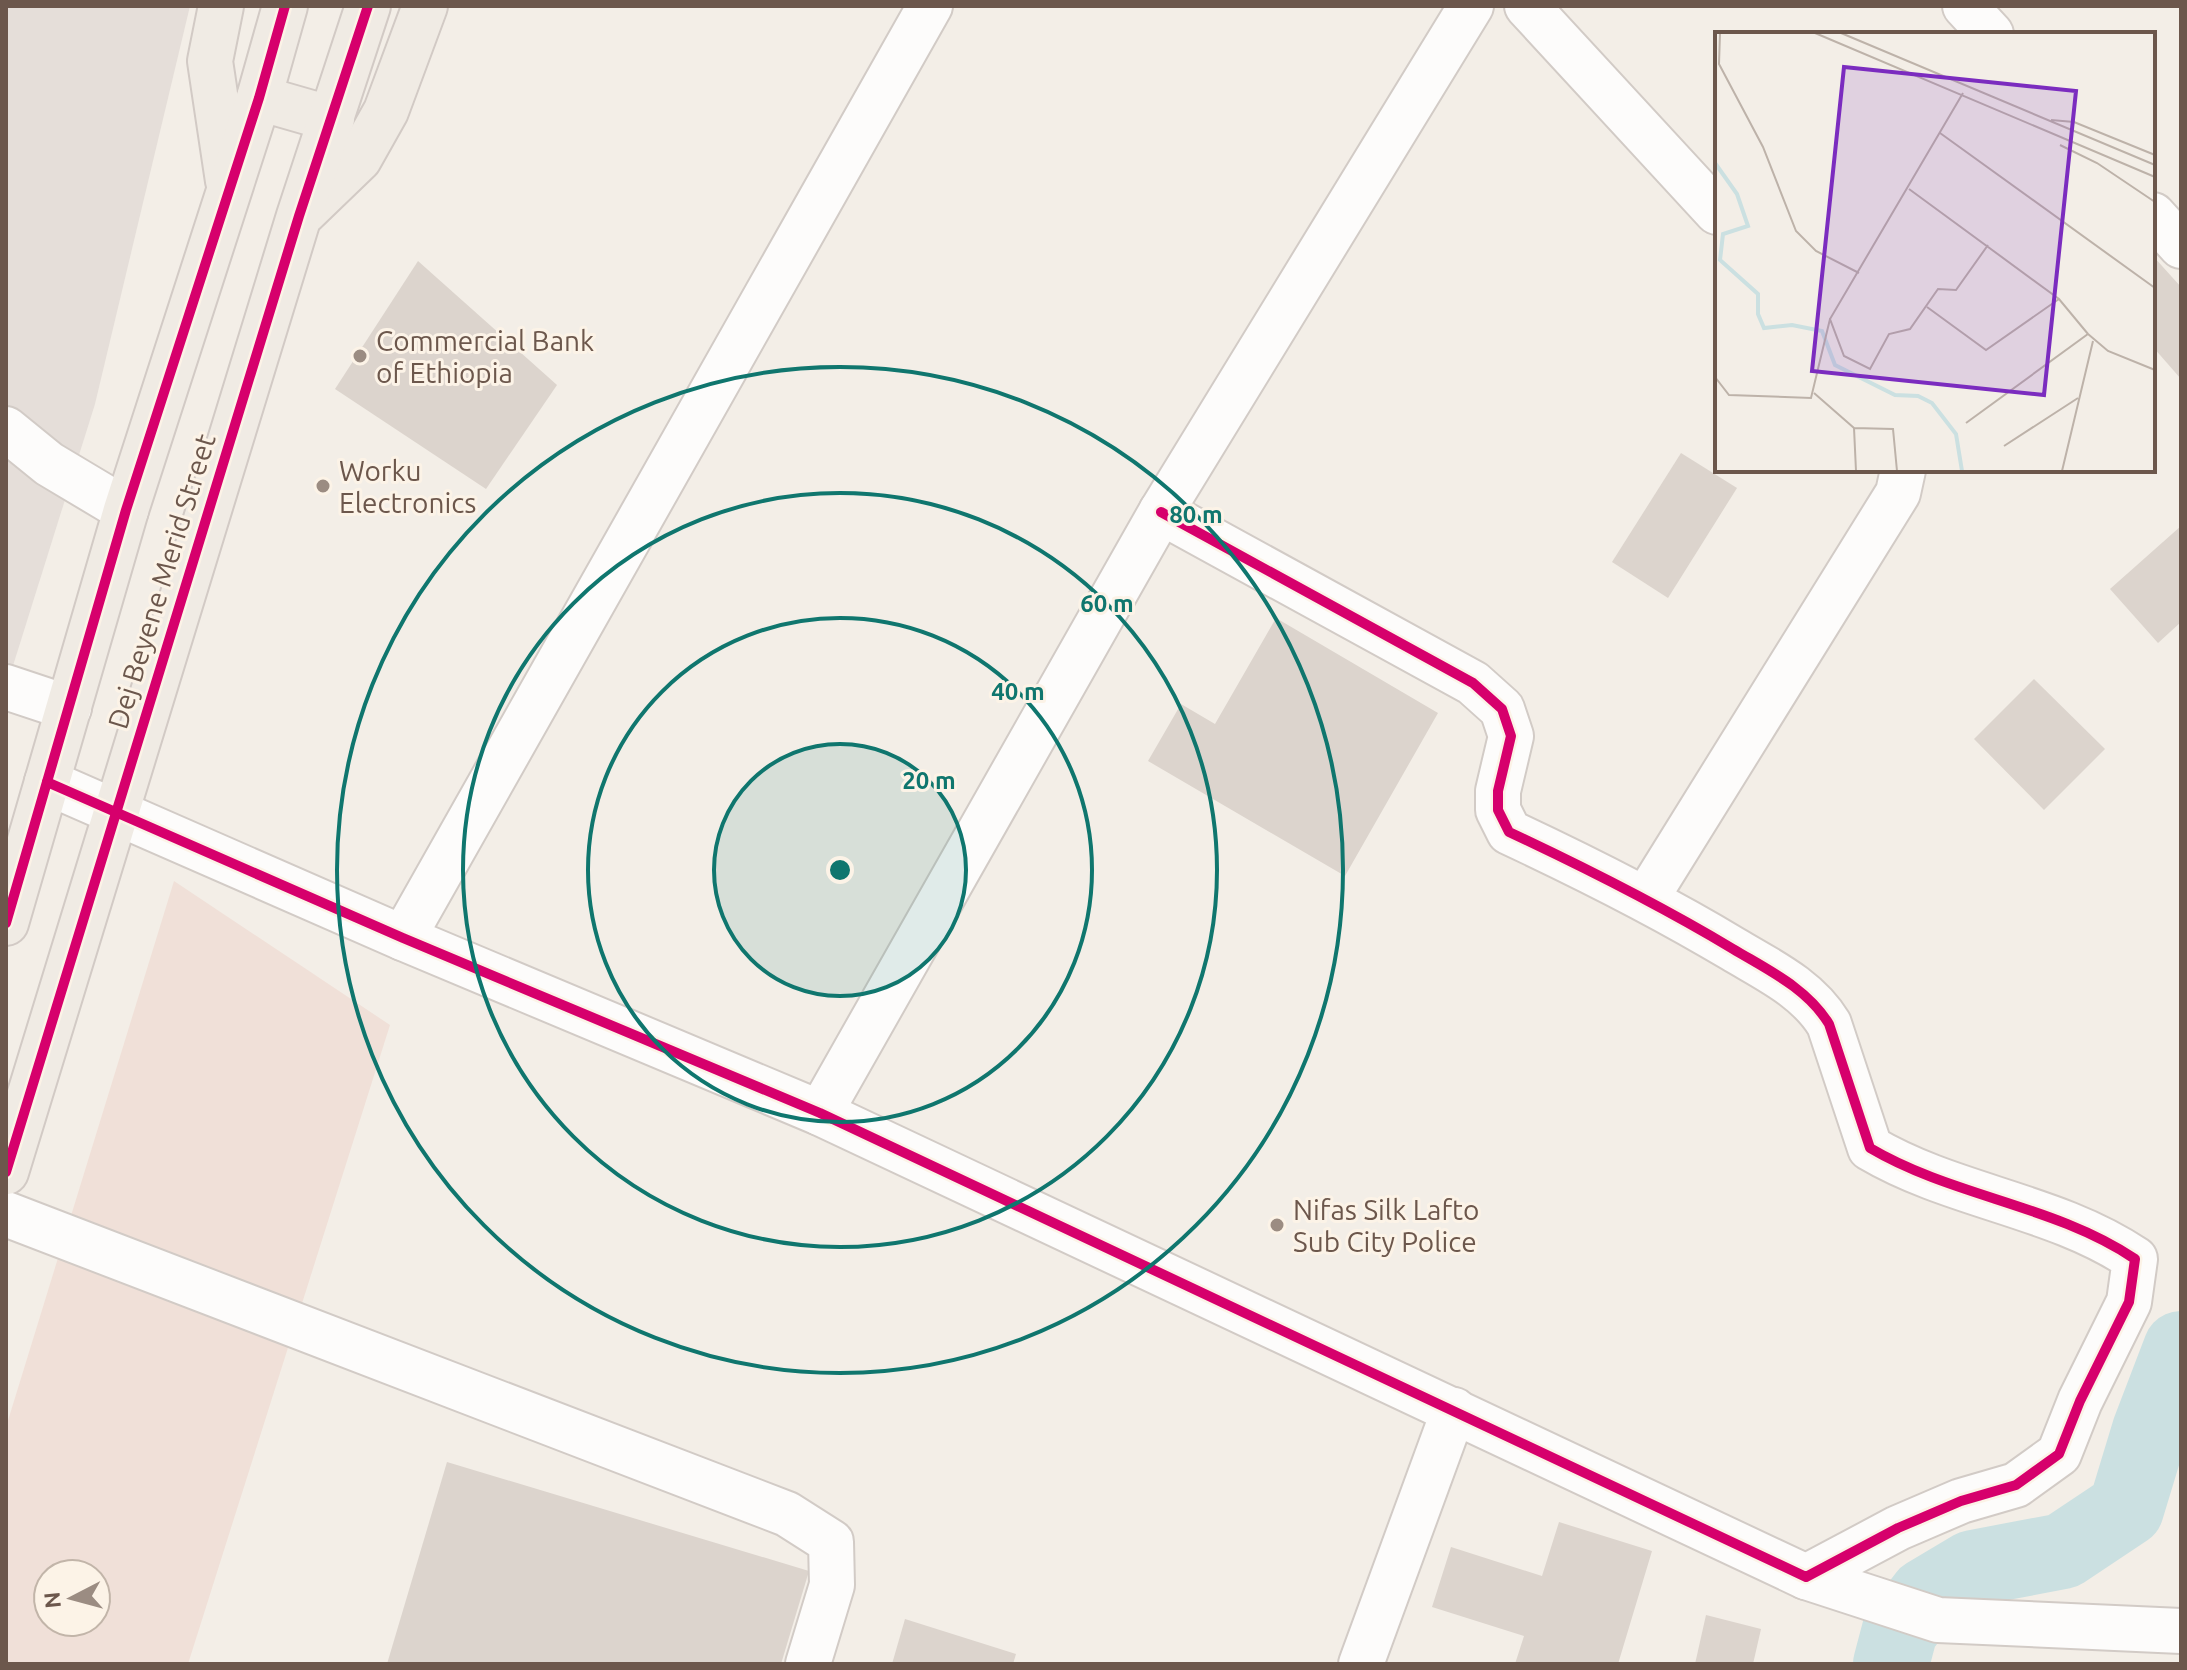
<svg xmlns="http://www.w3.org/2000/svg" width="2187" height="1670" font-family="Ubuntu,sans-serif">
	<style>
		.commercial { fill: #f0e0d8; fill-rule: evenodd }
		.industrial { fill: #e5ded9 }
		.lines { fill: none; stroke-linecap: round; stroke-linejoin: round }
		.river { stroke: #cbe0e1; stroke-width: 76 }
		.building { fill: #dcd4cd }
		.minor-casing { stroke: #d2cbc6; stroke-width: 48 }
		.major-casing { stroke: #d2cac5; stroke-width: 48 }
		.minor { stroke: #fdfcfb; stroke-width: 44 }
		.major { stroke: #f0ebe4; stroke-width: 44 }
		.cycleway-casing { stroke: #fcf3e7; stroke-width: 15 }
		.cycleway { stroke: #d6006c; stroke-width: 10 }
		.ring { fill: none; stroke: #0f766e; stroke-width: 4 }
		.poi-dot { fill: #9b8c82; stroke: #fcf3e7; stroke-width: 3 }
		.labels { text-anchor: middle; dominant-baseline: central; stroke-width: 6; stroke-linejoin: round; paint-order: stroke }
		.poi-label { font-size: 28px; fill: #6c574c; stroke: #fcf3e7; text-anchor: start }
		.street-label { font-size: 28px; fill: #6c574c; stroke: #fcf3e7 }
		.inset-river { fill: none; stroke: #cbe0e1; stroke-width: 4 }
		.inset-road { fill: none; stroke: #bdb2a9; stroke-width: 2 }
		.view { fill: #7b2cbf; fill-opacity: 0.15; stroke: #7b2cbf; stroke-width: 4 }
		.inset-edge { fill: none; stroke: #6c574c; stroke-width: 4 }
		.centre { fill: #0f766e; stroke: #fcf3e7; stroke-width: 4 }
		.ring-label { font-size: 24px; text-anchor: middle; font-weight: bold; fill: #0f766e; stroke: #fcf3e7; stroke-width: 6; stroke-linejoin: round; paint-order: stroke }
	</style>
	<rect width="100%" height="100%" fill="#f3eee7"/>
	<!-- commercial -->
	<path class="commercial" d="M174,881L390,1025L188,1664H6V1427ZM48,1574H96V1622H48Z"/>
	<!-- industrial -->
	<path class="industrial" d="M6,6H190L95,404L6,688Z"/>
	<g class="lines">
		<!-- river -->
		<path class="river" d="M1891,1664L1900,1630L1926,1596L1973,1568L2063,1551L2126,1509L2150,1430L2181,1349"/>
	</g>
	<!-- building -->
	<g class="building">
		<path d="M2153,256L2181,287V379L2153,347Z"/>
		<path d="M418,261L557,385L486,489L335,389Z"/>
		<path d="M1681,453L1737,488L1668,598L1612,562Z"/>
		<path d="M2181,526V622L2158,643L2110,589Z"/>
		<path d="M1276,618L1438,713L1345,876L1148,761L1181,704L1215,724Z"/>
		<path d="M2034,679L2105,749L2044,810L1974,739Z"/>
		<path d="M447,1462L809,1571L781,1664H387Z"/>
		<path d="M1559,1522L1652,1551L1618,1664H1515L1524,1636L1432,1607L1451,1547L1542,1576Z"/>
		<path d="M1706,1615L1761,1629L1753,1664H1695Z"/>
		<path d="M905,1619L1016,1654L1013,1664H892Z"/>
	</g>
	<g class="lines">
		<defs>
			<g id="minor">
				<path d="M1527,6L1717,212"/>
				<path d="M1965,6L1991,34"/>
				<path d="M2153,215L2181,246"/>
				<path d="M6,429L49,464L126,510"/>
				<path d="M6,687L69,708"/>
				<path d="M47,782L403,938L820,1113L1806,1577L1898,1528L1961,1501L2016,1485L2059,1454L2080,1401L2129,1302L2135,1259C2055,1205 1953,1197 1870,1148L1829,1024C1807,988 1768,970 1733,949C1658,904 1588,869 1509,832L1498,810V791L1511,736L1502,709L1473,683L1161,512"/>
				<path d="M1647,897L1898,493L1903,470"/>
				<path d="M403,938L930,6"/>
				<path d="M820,1113L1161,512L1471,6"/>
				<path d="M6,1214L787,1514L831,1542L832,1585L808,1664"/>
				<path d="M1806,1577L1938,1620L2181,1631"/>
				<path d="M1361,1664L1454,1410"/>
			</g>
			<g id="major">
				<path d="M221,6L210,61L228,181"/>
				<path d="M259,98L332,119"/>
				<path d="M304,212L359,159L386,111L425,6"/>
				<path d="M6,923L126,510L259,98L285,6"/>
				<path d="M6,1172L299,216L368,6"/>
			</g>
		</defs>
		<!-- minor casing -->
		<use href="#minor" class="minor-casing"/>
		<!-- major casing -->
		<use href="#major" class="major-casing"/>
		<!-- minor -->
		<use href="#minor" class="minor"/>
		<!-- major -->
		<use href="#major" class="major"/>
		<defs>
			<g id="cycleway">
				<path d="M47,782L403,938L820,1113L1806,1577L1898,1528L1961,1501L2016,1485L2059,1454L2080,1401L2129,1302L2135,1259C2055,1205 1953,1197 1870,1148L1829,1024C1807,988 1768,970 1733,949C1658,904 1588,869 1509,832L1498,810V791L1511,736L1502,709L1473,683L1161,512"/>
				<path d="M6,923L126,510L259,98L285,6"/>
				<path d="M6,1172L299,216L368,6"/>
			</g>
		</defs>
		<!-- cycleway casing -->
		<use href="#cycleway" class="cycleway-casing"/>
		<!-- cycleway -->
		<use href="#cycleway" class="cycleway"/>
	</g>
	<!-- distance rings -->
	<circle cx="840" cy="870" r="126" fill="#0f766e" fill-opacity=".12"/>
	<g class="ring">
		<circle cx="840" cy="870" r="126"/>
		<circle cx="840" cy="870" r="252"/>
		<circle cx="840" cy="870" r="377"/>
		<circle cx="840" cy="870" r="503"/>
	</g>
	<!-- markers -->
	<g class="poi-dot">
		<circle cx="360" cy="356" r="8"/>
		<circle cx="323" cy="486" r="8"/>
		<circle cx="1277" cy="1225" r="8"/>
	</g>
	<g class="labels">
		<!-- poi labels -->
		<g class="poi-label">
			<text x="376" y="340">Commercial Bank<tspan x="376" dy="32">of Ethiopia</tspan></text>
			<text x="339" y="470">Worku<tspan x="339" dy="32">Electronics</tspan></text>
			<text x="1293" y="1209">Nifas Silk Lafto<tspan x="1293" dy="32">Sub City Police</tspan></text>
		</g>
		<!-- street labels -->
		<g class="street-label">
			<text transform="translate(161 581) rotate(-73)">Dej Beyene Merid Street</text>
		</g>
	</g>
	<!-- overview -->
	<g transform="translate(1715 32)">
		<rect width="440" height="440" fill="#f3eee7"/>
		<path class="inset-river" d="M0,131L22,162L33,194L8,202L5,228L43,262V282L49,296L77,293L107,299L120,333L180,363L203,364L217,371L241,402L247,439"/>
		<path class="inset-road" d="M5,1L4,32L48,115L81,199L101,219L144,241M100,1L440,145M126,1L440,133M248,61L115,287L129,324L155,337L174,302L195,297L223,257L241,258L273,213M336,88L359,90L440,123M225,101L440,256M345,113L382,131L440,170M194,157L344,267L373,302M212,275L271,318L344,267M0,345L14,363L96,366L115,287M99,361L139,396L141,439M251,391L373,302L393,319L440,338M139,396L178,397L182,439M289,414L363,366M347,439L378,309"/>
		<path class="view" d="M129,35L361,59L329,363L97,339Z"/>
		<rect width="440" height="440" class="inset-edge"/>
	</g>
	<circle cx="840" cy="870" r="12" class="centre"/>
	<g class="ring-label">
		<text x="1196" y="523">80 m</text>
		<text x="1107" y="612">60 m</text>
		<text x="1018" y="700">40 m</text>
		<text x="929" y="789">20 m</text>
	</g>
	<!-- border -->
	<rect width="2187" height="1670" fill="none" stroke="#6c574c" stroke-width="16"/>
	<!-- north arrow -->
	<g transform="translate(72 1598) rotate(264)"><circle r="38" fill="#fcf3e7" stroke="#c2b5a9" stroke-width="2"/>
	<path d="M0-6L14 30L0 20L-14 30Z" fill="#9b8c82"/>
	<text y="-12" font-size="22" font-weight="bold" text-anchor="middle" fill="#6c574c">N</text>
	</g>
</svg>
